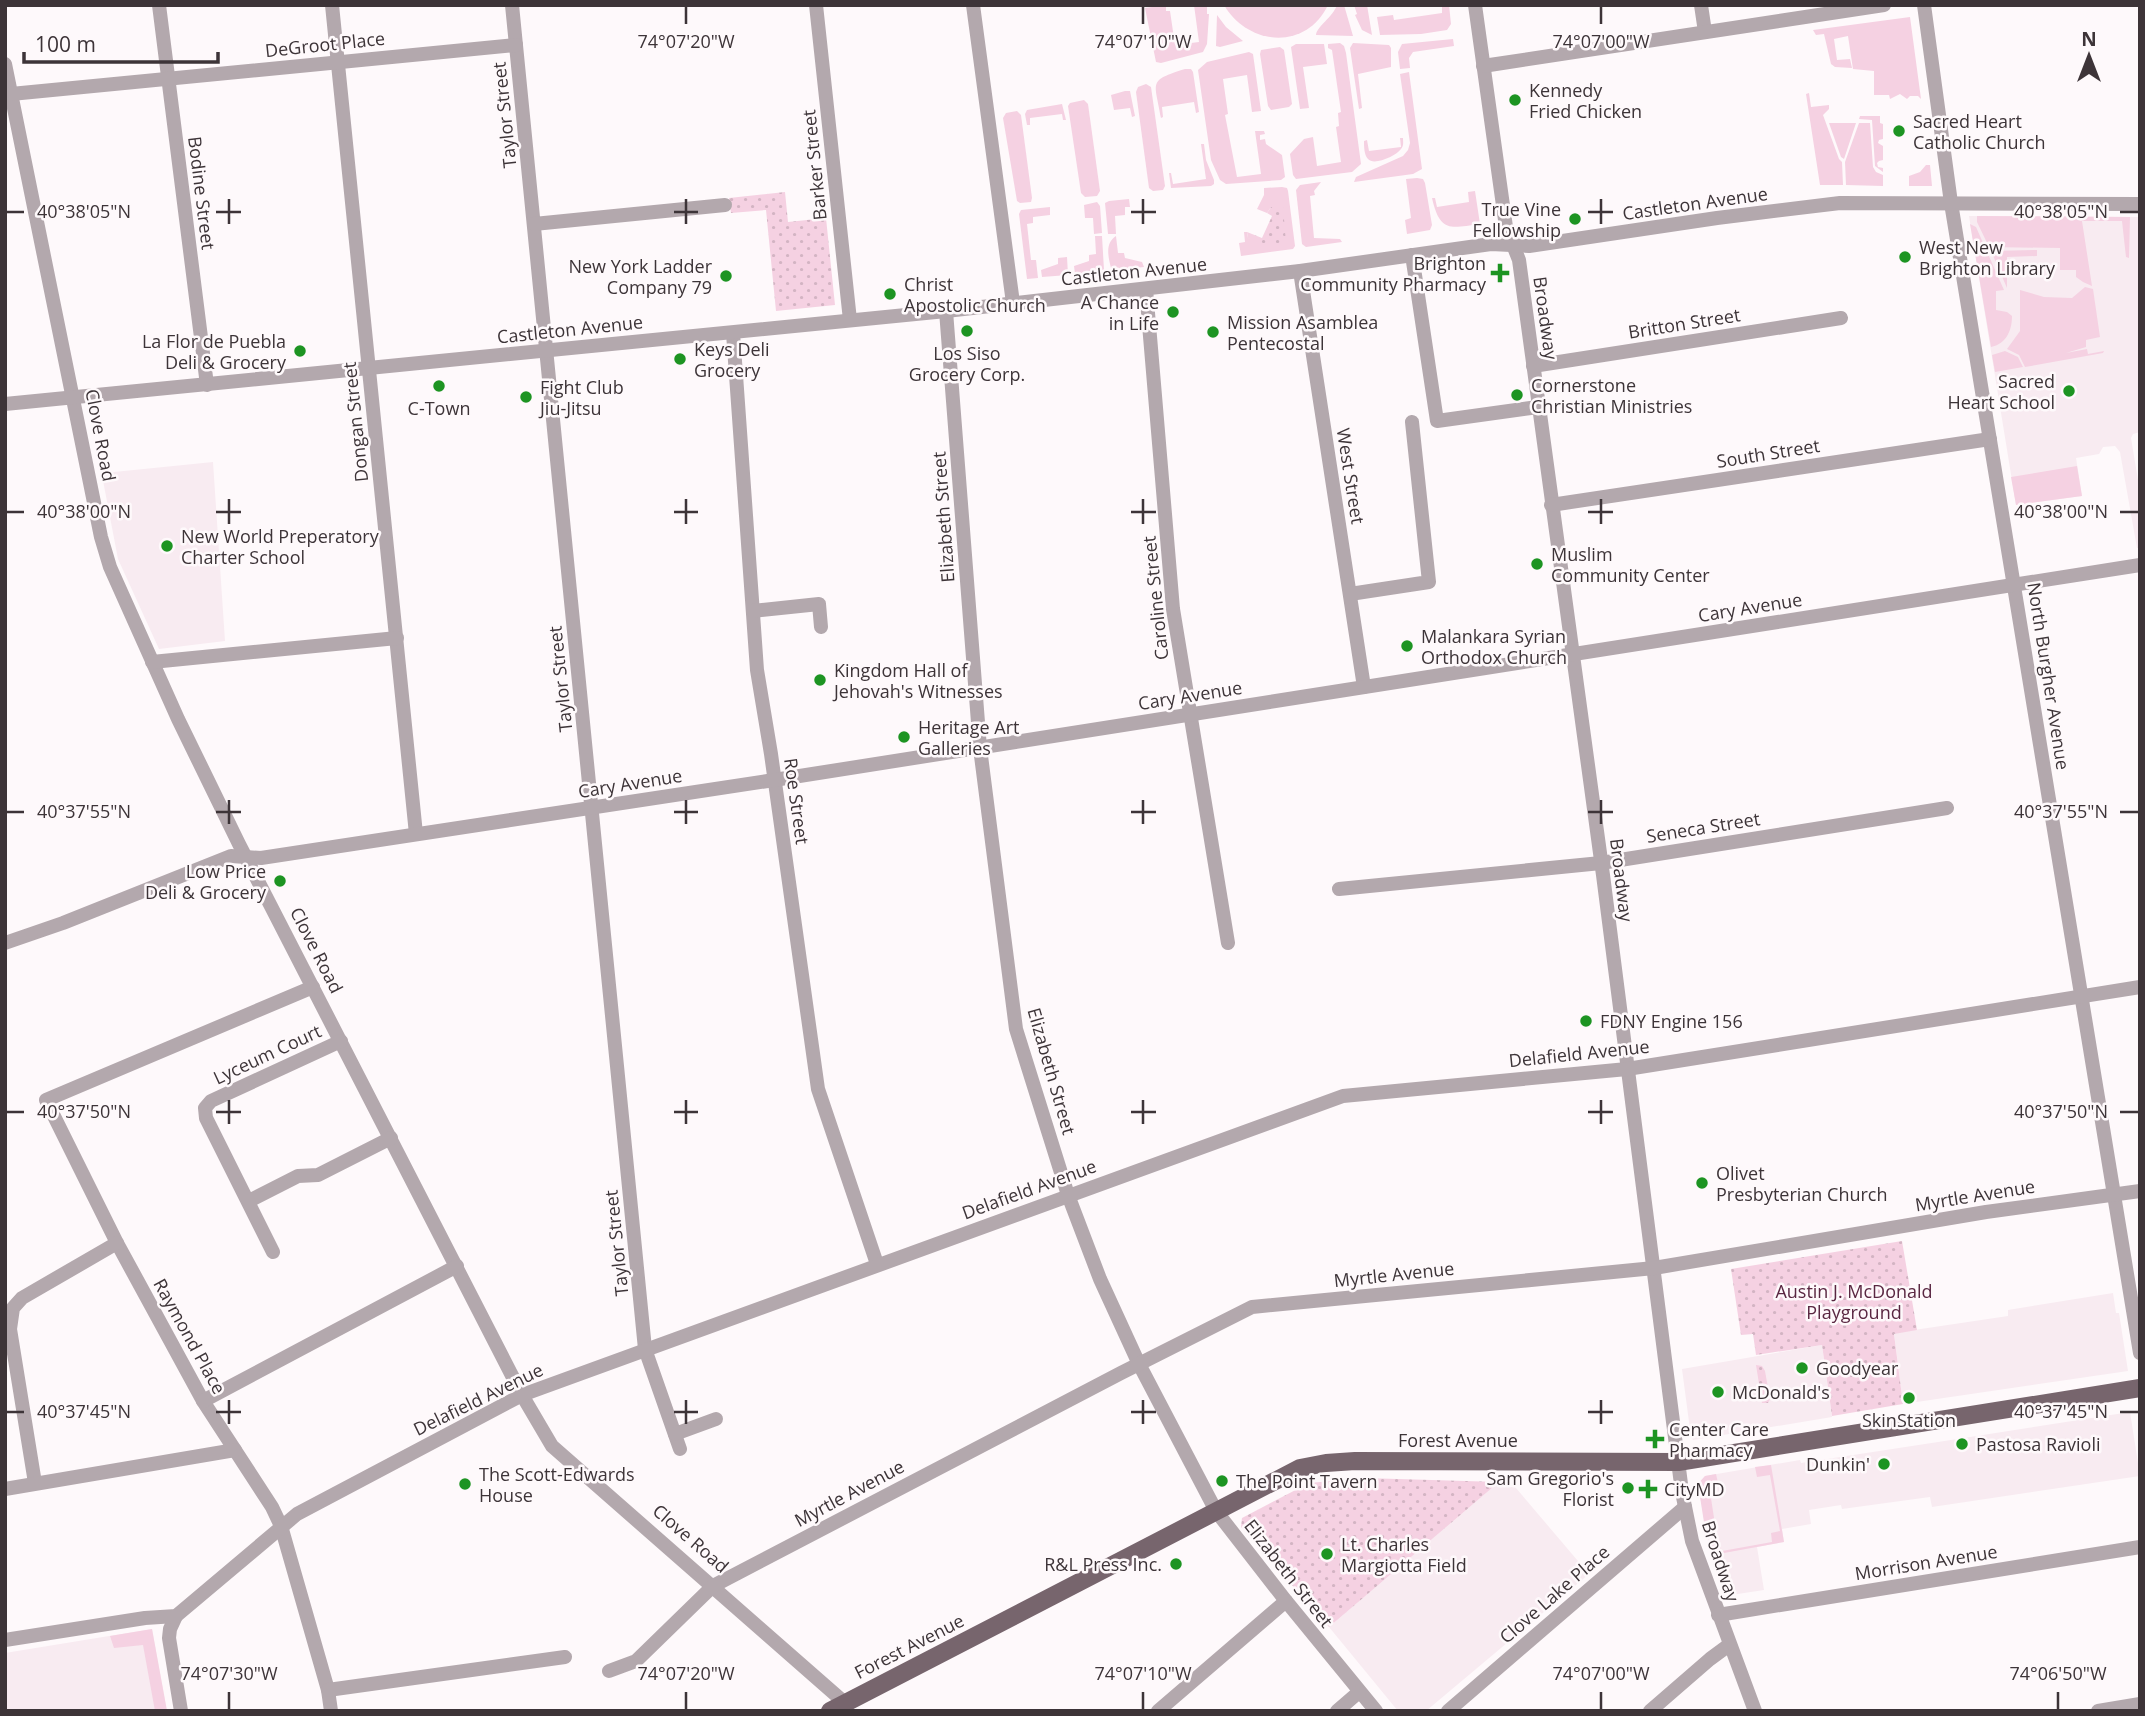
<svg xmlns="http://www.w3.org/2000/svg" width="2145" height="1716" font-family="'Open Sans',sans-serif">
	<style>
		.built { fill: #f8ebf1 }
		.grass { fill: #f5d1e2 }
		.park { fill: url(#park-dots) }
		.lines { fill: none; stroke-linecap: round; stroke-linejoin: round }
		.minor { stroke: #b3a8ad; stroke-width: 14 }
		.major { stroke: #77656d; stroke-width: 18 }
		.ticks { fill: none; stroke: #3d3438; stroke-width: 2.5 }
		.poi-dot { fill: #1d9422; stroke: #fef9fb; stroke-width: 2.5 }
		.labels { text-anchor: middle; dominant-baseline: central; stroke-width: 5; stroke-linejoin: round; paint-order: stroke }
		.street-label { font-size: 18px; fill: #3d3438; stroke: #fef9fb }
		.poi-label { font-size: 18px; fill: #3d3438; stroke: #fef9fb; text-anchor: start }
		.park-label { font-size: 18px; fill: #5a2742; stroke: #fef9fb }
		.ticks-label { font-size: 18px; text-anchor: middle; fill: #3d3438; stroke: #fef9fb; stroke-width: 5; stroke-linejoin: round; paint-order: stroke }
	</style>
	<defs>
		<pattern id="park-dots" width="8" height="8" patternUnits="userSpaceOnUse" patternTransform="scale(1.75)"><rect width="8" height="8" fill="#f5d1e2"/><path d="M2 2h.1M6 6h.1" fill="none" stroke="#d3b4c3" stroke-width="1.8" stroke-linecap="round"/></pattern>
	</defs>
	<rect width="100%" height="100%" fill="#fef9fb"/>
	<!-- built -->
	<g class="built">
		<path d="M1969,216L2140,217V432L2133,434L2131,438L2140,492V548H2137L2120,452L2115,446L2103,447L2099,454L2076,458L2082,496L2016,505Z"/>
		<path d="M213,462L225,641L159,649L118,559L101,470L114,472Z"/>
		<path d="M2113,1293L2116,1313H2119L2128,1371L1903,1404L1894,1333L2008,1316V1310Z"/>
		<path d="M1822,1345L1832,1417L1693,1440L1691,1437L1682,1369Z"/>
		<path d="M2130,1412L2140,1476L1932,1507L1930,1497L1842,1509L1841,1505L1809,1510L1811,1524L1782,1529L1784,1542L1757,1547L1764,1590L1731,1595L1709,1547L1698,1484L1705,1476L1800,1460L1801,1463L1938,1442Z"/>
		<path d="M1510,1481L1589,1574L1426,1711H1398L1329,1627L1499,1482Z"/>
		<path d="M152,1629L167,1711H5V1653Z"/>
	</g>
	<!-- grass -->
	<g class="grass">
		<path d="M1166,5V11H1170L1175,45L1199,42L1194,5H1207V14H1209L1207,44L1203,52L1161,63L1156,62L1145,8Z"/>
		<path d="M1224,5H1328C1306,51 1248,46 1224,5Z"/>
		<path d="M1337,5H1344L1353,36L1316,35C1317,26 1333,17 1337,5Z"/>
		<path d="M1354,5H1367L1372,35L1362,30L1355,15L1357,14Z"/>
		<path d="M1442,5H1449L1451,24L1447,30L1421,34L1380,35L1377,17L1393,15L1394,20L1442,13Z"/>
		<path d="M1217,15L1226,27L1243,41L1220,47L1216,46Z"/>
		<path d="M1910,17L1921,99L1918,96H1910L1907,99L1900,94L1890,99L1889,95H1874V71L1853,69L1848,36L1834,39L1837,60L1850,59L1852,68L1835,67L1831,64L1824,34L1816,35L1813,30Z"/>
		<path d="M1453,39L1454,46L1413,52L1409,58L1410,68L1400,69L1398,52L1402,44Z"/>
		<path d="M1340,43L1344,46L1346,53L1361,164L1352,172L1296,179L1293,175L1290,154L1304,139L1313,137L1317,166L1341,162L1336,127L1339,126L1338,113L1341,112L1332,50L1328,48V44Z"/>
		<path d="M1353,43L1389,45L1391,48V67L1358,74L1362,108L1359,109L1350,48Z"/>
		<path d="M1324,44L1327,64L1303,67L1309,108L1300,109L1291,47L1296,44Z"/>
		<path d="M1280,47L1284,50L1292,104L1289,107L1271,110L1268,106L1260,54L1261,50Z"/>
		<path d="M1249,52L1253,54L1261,111L1252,112L1247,75L1223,79L1228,114L1225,115L1237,177L1261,174L1255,131H1264L1265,134L1260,135V140L1265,139L1266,144L1282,155L1285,177L1281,180L1226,184L1220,180L1211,160L1198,70L1207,62Z"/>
		<path d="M1185,69H1191L1193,72L1199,112L1196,113L1194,102L1162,107L1163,117L1161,118C1155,81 1147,81 1185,69Z"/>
		<path d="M1409,72L1422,169L1413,174L1354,182L1356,177L1403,156L1408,150L1410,143L1400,74Z"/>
		<path d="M1146,84L1151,87L1165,186L1163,190L1153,191L1149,188L1136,92L1138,87Z"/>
		<path d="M1125,91H1130L1135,116L1132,117L1130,108L1114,110L1111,95Z"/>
		<path d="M1809,93L1811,107L1829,105V109L1823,115L1839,159L1842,162L1843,185H1820L1806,94Z"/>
		<path d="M1084,100L1088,104L1100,191L1097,196L1085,197L1081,193L1068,106L1070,103Z"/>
		<path d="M1062,104L1066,120H1063L1062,114L1030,118V125H1027L1025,114L1027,110Z"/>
		<path d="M1017,111L1021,115L1032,198L1031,202L1020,203L1017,201L1003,118L1006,113Z"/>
		<path d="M1860,116H1880V123L1883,124V139L1879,140L1878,143L1883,146V160L1879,161L1877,163L1878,167L1883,168V172L1875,166L1872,120L1859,119Z"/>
		<path d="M1829,123H1856L1844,159L1841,157Z"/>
		<path d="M1859,123H1870L1873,167L1876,172L1883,175V186L1846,185L1845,162Z"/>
		<path d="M1400,138H1403C1403,142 1404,146 1401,149C1396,156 1374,166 1368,159C1364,155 1364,146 1364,141L1367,140L1369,151L1401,147Z"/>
		<path d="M1201,144H1204L1206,160L1214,180V184L1211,186L1171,188L1169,173H1171L1173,184L1206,179Z"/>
		<path d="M1926,165H1930L1932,186H1909V176L1920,172Z"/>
		<path d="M1417,178L1423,179L1425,183L1432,225L1430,230L1407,234L1405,220L1411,218L1406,179Z"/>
		<path d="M1321,182L1314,191L1315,195L1310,196L1314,238L1340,239L1342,242L1306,247L1302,244L1296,190L1300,185Z"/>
		<path d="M1282,187L1287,188L1288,191L1295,246L1293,249L1241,256L1239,243L1245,242L1244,232H1247L1248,238L1285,243L1271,207L1267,213L1257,209L1264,195V188Z"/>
		<path d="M1475,191L1480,224C1450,228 1440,233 1432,198H1435L1437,207L1469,202L1468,192Z"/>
		<path d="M1129,199L1130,207H1125V215L1115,216L1116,234H1108L1105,203L1109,201Z"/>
		<path d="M1097,202L1100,206L1102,233L1094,234L1093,218H1085L1084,205Z"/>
		<path d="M1050,207V215L1033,217V223L1027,224L1031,260H1036L1038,278L1027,279L1019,214L1021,210Z"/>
		<path d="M1977,216L2130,217L2129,258L2126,257L2122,221H2082L2092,286L2083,282L2076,277V270H2060V248L1989,247L1977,222Z"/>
		<path d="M1970,224L1976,227L2004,290L1996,291V310L2007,312L2012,316C2012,331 2006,344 1991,347Z"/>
		<path d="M1095,236H1102L1104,270L1075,274L1074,266L1089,261V255L1096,254Z"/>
		<path d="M1116,236L1118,253H1124L1125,258L1142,262L1144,267L1115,270L1111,268C1108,256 1105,243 1116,236Z"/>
		<path d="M2037,250V256L2007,257V288L1991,251Z"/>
		<path d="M1067,257L1068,275L1042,277L1041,270L1058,264V258Z"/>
		<path d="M2085,287L2093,289L2100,337L2086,340V347L2066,353L2087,349L2088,354L2104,351L2103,353L2025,367L2019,355L2007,349L2020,331V290L2044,297L2072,298Z"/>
		<path d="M2005,351L2018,357L2023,367L1995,372L1992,355Z"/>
		<path d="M2077,466L2082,496L2016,505L2011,477Z"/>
		<path d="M1771,1465L1784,1542L1713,1555L1708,1543L1718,1541L1722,1551L1772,1542L1771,1533L1780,1531L1770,1475L1757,1477L1755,1467Z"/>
		<path d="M1716,1474L1718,1483L1709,1485L1716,1531L1706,1535L1698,1484L1705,1476Z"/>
		<path d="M152,1629L167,1711H155L143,1645L114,1648L110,1636Z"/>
	</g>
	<!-- park -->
	<g class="park">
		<path d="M785,192L788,222L826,218L835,305L776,311L766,210L731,213L729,198Z"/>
		<path d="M1271,207H1283L1286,243L1262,245L1248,238L1247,232L1262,238L1272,216L1267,213Z"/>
		<path d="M1902,1241L1917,1330L1894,1334L1903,1404L1832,1416L1822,1345L1756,1355L1753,1334L1741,1335L1731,1269Z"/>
		<path d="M1756,1365L1762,1366L1765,1371L1770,1399L1768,1403H1762L1760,1394H1756L1755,1391L1760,1390Z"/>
		<path d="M1364,1478L1499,1482L1329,1627L1241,1527L1242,1518L1309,1483Z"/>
	</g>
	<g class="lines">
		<!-- minor -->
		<g class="minor">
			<path d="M159,5L207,385"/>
			<path d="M332,5L416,834"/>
			<path d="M512,5L645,1349L680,1449"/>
			<path d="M816,5L850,320"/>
			<path d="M973,5L1013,303"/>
			<path d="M1475,5L1506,227L1519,260L1603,875L1682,1492L1692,1541L1755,1711"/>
			<path d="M1701,5L1705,32"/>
			<path d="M1924,5L1951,203L2140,1353"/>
			<path d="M5,64L101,537L110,567L178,719L239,844L522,1395L552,1446L845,1703"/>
			<path d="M1483,66L1884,5"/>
			<path d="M11,94L516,45"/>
			<path d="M534,224L725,205"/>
			<path d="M1412,255L1437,421L1538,407"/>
			<path d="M1300,271L1364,687"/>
			<path d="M1146,289L1173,609L1228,943"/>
			<path d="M946,311L980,748L1016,1029L1068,1195L1100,1279L1139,1364L1216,1511L1286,1601L1376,1711"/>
			<path d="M733,333L757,670L771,754L818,1089L877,1264"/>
			<path d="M1533,366L1841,318"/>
			<path d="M5,404L946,311L1300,271L1491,244L1529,246L1717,218L1840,203L2140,204"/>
			<path d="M1551,505L1990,439"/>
			<path d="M1350,594L1429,582L1412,422"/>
			<path d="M753,611L819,604L821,627"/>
			<path d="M152,662L397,638"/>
			<path d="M1339,889L1601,863L1947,808"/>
			<path d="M5,943L63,923L231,856L261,858L774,780L2140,565"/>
			<path d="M313,987L46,1100L117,1243L203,1401L272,1507L281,1526L328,1690L331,1711"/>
			<path d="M249,1201L298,1176L318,1175L391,1138"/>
			<path d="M273,1252L206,1118L205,1108L211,1101L341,1041"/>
			<path d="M203,1401L457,1266"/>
			<path d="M675,1434L716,1419"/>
			<path d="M35,1483L10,1329L13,1308L22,1298L117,1243"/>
			<path d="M5,1489L235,1450"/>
			<path d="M1718,1615L2140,1547"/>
			<path d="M176,1616L170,1629L169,1638L181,1711"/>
			<path d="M5,1640L145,1618L176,1616L297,1514L522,1395L1343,1096L1627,1069L2140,987"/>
			<path d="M609,1671L636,1661L713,1586L1121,1373L1252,1307L1654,1268L1986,1212L2140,1191"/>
			<path d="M328,1690L565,1657"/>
			<path d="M1158,1711L1286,1601"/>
			<path d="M1337,1711L1359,1692"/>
			<path d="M1448,1711L1685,1507"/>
			<path d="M1650,1711L1710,1659L1729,1645"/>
			<path d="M2098,1711L2140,1704"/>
		</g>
		<!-- major -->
		<path class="major" d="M830,1711L1300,1468L1326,1463L1355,1461L1678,1462L2140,1388"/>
	</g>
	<!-- ticks -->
	<path class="ticks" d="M686,7V24M1143,7V24M1601,7V24M229,199V224M686,199V224M1143,199V224M1601,199V224M7,212H24M216,212H241M674,212H698M1131,212H1156M1588,212H1613M2120,212H2138M229,499V524M686,499V524M1143,499V524M1601,499V524M7,512H24M216,512H241M674,512H698M1131,512H1156M1588,512H1613M2120,512H2138M229,800V824M686,800V824M1143,800V824M1601,800V824M7,812H24M216,812H241M674,812H698M1131,812H1156M1588,812H1613M2120,812H2138M229,1100V1124M686,1100V1124M1143,1100V1124M1601,1100V1124M7,1112H24M216,1112H241M674,1112H698M1131,1112H1156M1588,1112H1613M2120,1112H2138M229,1400V1424M686,1400V1424M1143,1400V1424M1601,1400V1424M7,1412H24M216,1412H241M674,1412H698M1131,1412H1156M1588,1412H1613M2120,1412H2138M229,1692V1709M686,1692V1709M1143,1692V1709M1601,1692V1709M2058,1692V1709"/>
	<!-- markers -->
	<g class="poi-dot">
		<circle cx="1515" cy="100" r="7"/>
		<circle cx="1899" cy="131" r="7"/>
		<circle cx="1575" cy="219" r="7"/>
		<circle cx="1905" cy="257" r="7"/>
		<path d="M1496.5 262.5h7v7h7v7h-7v7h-7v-7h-7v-7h7z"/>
		<circle cx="726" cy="276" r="7"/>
		<circle cx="890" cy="294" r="7"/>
		<circle cx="1173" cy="312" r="7"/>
		<circle cx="967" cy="331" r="7"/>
		<circle cx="1213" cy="332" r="7"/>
		<circle cx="300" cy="351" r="7"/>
		<circle cx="680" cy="359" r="7"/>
		<circle cx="439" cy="386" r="7"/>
		<circle cx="2069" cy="391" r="7"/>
		<circle cx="1517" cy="395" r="7"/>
		<circle cx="526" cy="397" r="7"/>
		<circle cx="167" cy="546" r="7"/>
		<circle cx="1537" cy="564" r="7"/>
		<circle cx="1407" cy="646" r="7"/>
		<circle cx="820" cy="680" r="7"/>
		<circle cx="904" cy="737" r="7"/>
		<circle cx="280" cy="881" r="7"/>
		<circle cx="1586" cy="1021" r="7"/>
		<circle cx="1702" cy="1183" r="7"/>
		<circle cx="1802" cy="1368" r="7"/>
		<circle cx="1718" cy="1392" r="7"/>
		<circle cx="1909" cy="1398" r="7"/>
		<path d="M1651.5 1428.5h7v7h7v7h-7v7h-7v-7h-7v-7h7z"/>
		<circle cx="1962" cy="1444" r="7"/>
		<circle cx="1884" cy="1464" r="7"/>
		<circle cx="1222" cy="1481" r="7"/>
		<circle cx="465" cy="1484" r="7"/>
		<circle cx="1628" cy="1488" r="7"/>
		<path d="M1644.5 1478.5h7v7h7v7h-7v7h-7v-7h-7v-7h7z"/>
		<circle cx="1327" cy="1554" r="7"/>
		<circle cx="1176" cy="1564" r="7"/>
	</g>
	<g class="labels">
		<!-- street labels -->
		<g class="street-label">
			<text transform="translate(325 44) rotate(-6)">DeGroot Place</text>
			<text transform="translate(504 115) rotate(-96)">Taylor Street</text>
			<text transform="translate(814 165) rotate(-96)">Barker Street</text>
			<text transform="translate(202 193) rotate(83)">Bodine Street</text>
			<text transform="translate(1695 203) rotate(-8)">Castleton Avenue</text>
			<text transform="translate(1134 271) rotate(-6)">Castleton Avenue</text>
			<text transform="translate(1546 318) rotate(82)">Broadway</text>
			<text transform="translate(1684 323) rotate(-9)">Britton Street</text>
			<text transform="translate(570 329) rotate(-6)">Castleton Avenue</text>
			<text transform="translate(355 422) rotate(-96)">Dongan Street</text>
			<text transform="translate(101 435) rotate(79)">Clove Road</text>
			<text transform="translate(1768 453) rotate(-9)">South Street</text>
			<text transform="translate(1351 476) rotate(81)">West Street</text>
			<text transform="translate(943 517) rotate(-94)">Elizabeth Street</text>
			<text transform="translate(1155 598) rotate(-96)">Caroline Street</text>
			<text transform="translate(1750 607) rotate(-9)">Cary Avenue</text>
			<text transform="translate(2049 676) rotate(81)">North Burgher Avenue</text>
			<text transform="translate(560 679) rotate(-96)">Taylor Street</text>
			<text transform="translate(1190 695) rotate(-9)">Cary Avenue</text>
			<text transform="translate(630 783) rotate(-9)">Cary Avenue</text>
			<text transform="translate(797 801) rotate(82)">Roe Street</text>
			<text transform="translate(1703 827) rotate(-9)">Seneca Street</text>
			<text transform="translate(1622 880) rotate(83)">Broadway</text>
			<text transform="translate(317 950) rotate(63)">Clove Road</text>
			<text transform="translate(1579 1053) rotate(-6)">Delafield Avenue</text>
			<text transform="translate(267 1054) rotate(-25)">Lyceum Court</text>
			<text transform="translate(1052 1071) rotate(74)">Elizabeth Street</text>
			<text transform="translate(1029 1189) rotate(-20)">Delafield Avenue</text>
			<text transform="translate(1975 1195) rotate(-9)">Myrtle Avenue</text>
			<text transform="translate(616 1243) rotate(-96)">Taylor Street</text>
			<text transform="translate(1394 1274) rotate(-6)">Myrtle Avenue</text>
			<text transform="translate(190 1336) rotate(61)">Raymond Place</text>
			<text transform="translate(478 1399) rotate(-26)">Delafield Avenue</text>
			<text x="1458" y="1440">Forest Avenue</text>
			<text transform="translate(849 1493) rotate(-28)">Myrtle Avenue</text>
			<text transform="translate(691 1538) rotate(41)">Clove Road</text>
			<text transform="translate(1721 1561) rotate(72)">Broadway</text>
			<text transform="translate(1926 1562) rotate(-9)">Morrison Avenue</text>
			<text transform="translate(1289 1573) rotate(52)">Elizabeth Street</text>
			<text transform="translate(1554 1594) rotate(-41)">Clove Lake Place</text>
			<text transform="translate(909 1646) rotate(-27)">Forest Avenue</text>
		</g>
		<!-- poi labels -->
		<g class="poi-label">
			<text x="1529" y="90">Kennedy<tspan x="1529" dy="21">Fried Chicken</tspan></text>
			<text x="1913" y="121">Sacred Heart<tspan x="1913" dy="21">Catholic Church</tspan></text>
			<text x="1561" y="209" text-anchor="end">True Vine<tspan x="1561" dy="21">Fellowship</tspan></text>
			<text x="1919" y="247">West New<tspan x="1919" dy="21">Brighton Library</tspan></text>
			<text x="1486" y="263" text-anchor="end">Brighton<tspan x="1486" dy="21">Community Pharmacy</tspan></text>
			<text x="712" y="266" text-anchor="end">New York Ladder<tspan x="712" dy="21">Company 79</tspan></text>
			<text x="904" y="284">Christ<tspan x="904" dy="21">Apostolic Church</tspan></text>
			<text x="1159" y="302" text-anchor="end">A Chance<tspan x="1159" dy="21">in Life</tspan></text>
			<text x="1227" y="322">Mission Asamblea<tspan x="1227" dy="21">Pentecostal</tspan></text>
			<text x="286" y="341" text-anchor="end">La Flor de Puebla<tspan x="286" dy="21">Deli &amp; Grocery</tspan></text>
			<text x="694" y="349">Keys Deli<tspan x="694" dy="21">Grocery</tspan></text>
			<text x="967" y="353" text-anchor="middle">Los Siso<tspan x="967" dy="21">Grocery Corp.</tspan></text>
			<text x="2055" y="381" text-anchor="end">Sacred<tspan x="2055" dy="21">Heart School</tspan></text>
			<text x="1531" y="385">Cornerstone<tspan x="1531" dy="21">Christian Ministries</tspan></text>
			<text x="540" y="387">Fight Club<tspan x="540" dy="21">Jiu-Jitsu</tspan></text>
			<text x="439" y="408" text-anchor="middle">C-Town</text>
			<text x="181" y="536">New World Preperatory<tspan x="181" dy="21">Charter School</tspan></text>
			<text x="1551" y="554">Muslim<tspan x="1551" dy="21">Community Center</tspan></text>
			<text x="1421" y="636">Malankara Syrian<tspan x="1421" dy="21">Orthodox Church</tspan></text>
			<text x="834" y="670">Kingdom Hall of<tspan x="834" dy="21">Jehovah's Witnesses</tspan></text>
			<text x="918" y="727">Heritage Art<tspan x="918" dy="21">Galleries</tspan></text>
			<text x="266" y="871" text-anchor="end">Low Price<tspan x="266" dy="21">Deli &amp; Grocery</tspan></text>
			<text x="1600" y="1021">FDNY Engine 156</text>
			<text x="1716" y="1173">Olivet<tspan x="1716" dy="21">Presbyterian Church</tspan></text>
			<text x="1816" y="1368">Goodyear</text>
			<text x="1732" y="1392">McDonald's</text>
			<text x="1909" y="1420" text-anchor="middle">SkinStation</text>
			<text x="1669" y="1429">Center Care<tspan x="1669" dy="21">Pharmacy</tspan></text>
			<text x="1976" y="1444">Pastosa Ravioli</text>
			<text x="1870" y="1464" text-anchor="end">Dunkin'</text>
			<text x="479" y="1474">The Scott-Edwards<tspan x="479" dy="21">House</tspan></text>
			<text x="1614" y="1478" text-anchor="end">Sam Gregorio's<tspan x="1614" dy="21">Florist</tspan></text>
			<text x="1236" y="1481">The Point Tavern</text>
			<text x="1664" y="1489">CityMD</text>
			<text x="1341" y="1544">Lt. Charles<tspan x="1341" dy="21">Margiotta Field</tspan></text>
			<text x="1162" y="1564" text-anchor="end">R&amp;L Press Inc.</text>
		</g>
		<!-- park labels -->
		<g class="park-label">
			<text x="1854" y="1291">Austin J. McDonald<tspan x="1854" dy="21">Playground</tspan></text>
		</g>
	</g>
	<g class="ticks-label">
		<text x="686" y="48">74°07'20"W</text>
		<text x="1143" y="48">74°07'10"W</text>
		<text x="1601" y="48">74°07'00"W</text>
		<text x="84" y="218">40°38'05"N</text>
		<text x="2061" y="218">40°38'05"N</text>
		<text x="84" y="518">40°38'00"N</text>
		<text x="2061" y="518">40°38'00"N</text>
		<text x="84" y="818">40°37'55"N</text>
		<text x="2061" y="818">40°37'55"N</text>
		<text x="84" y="1118">40°37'50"N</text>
		<text x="2061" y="1118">40°37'50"N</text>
		<text x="84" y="1418">40°37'45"N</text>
		<text x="2061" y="1418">40°37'45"N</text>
		<text x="229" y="1680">74°07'30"W</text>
		<text x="686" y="1680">74°07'20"W</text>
		<text x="1143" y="1680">74°07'10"W</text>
		<text x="1601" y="1680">74°07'00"W</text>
		<text x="2058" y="1680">74°06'50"W</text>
	</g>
	<!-- border -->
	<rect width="2145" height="1716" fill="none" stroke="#3d3438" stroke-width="14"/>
	<!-- north arrow -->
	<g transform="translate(2089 56)" stroke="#fef9fb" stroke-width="5" paint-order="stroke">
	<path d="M0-5L12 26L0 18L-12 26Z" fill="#3d3438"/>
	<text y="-10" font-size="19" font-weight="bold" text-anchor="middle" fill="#3d3438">N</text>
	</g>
	<!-- scale -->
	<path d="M24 52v10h194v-10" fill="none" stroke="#3d3438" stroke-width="3.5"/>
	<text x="35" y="52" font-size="21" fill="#3d3438" stroke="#fef9fb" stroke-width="5" paint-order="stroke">100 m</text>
</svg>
